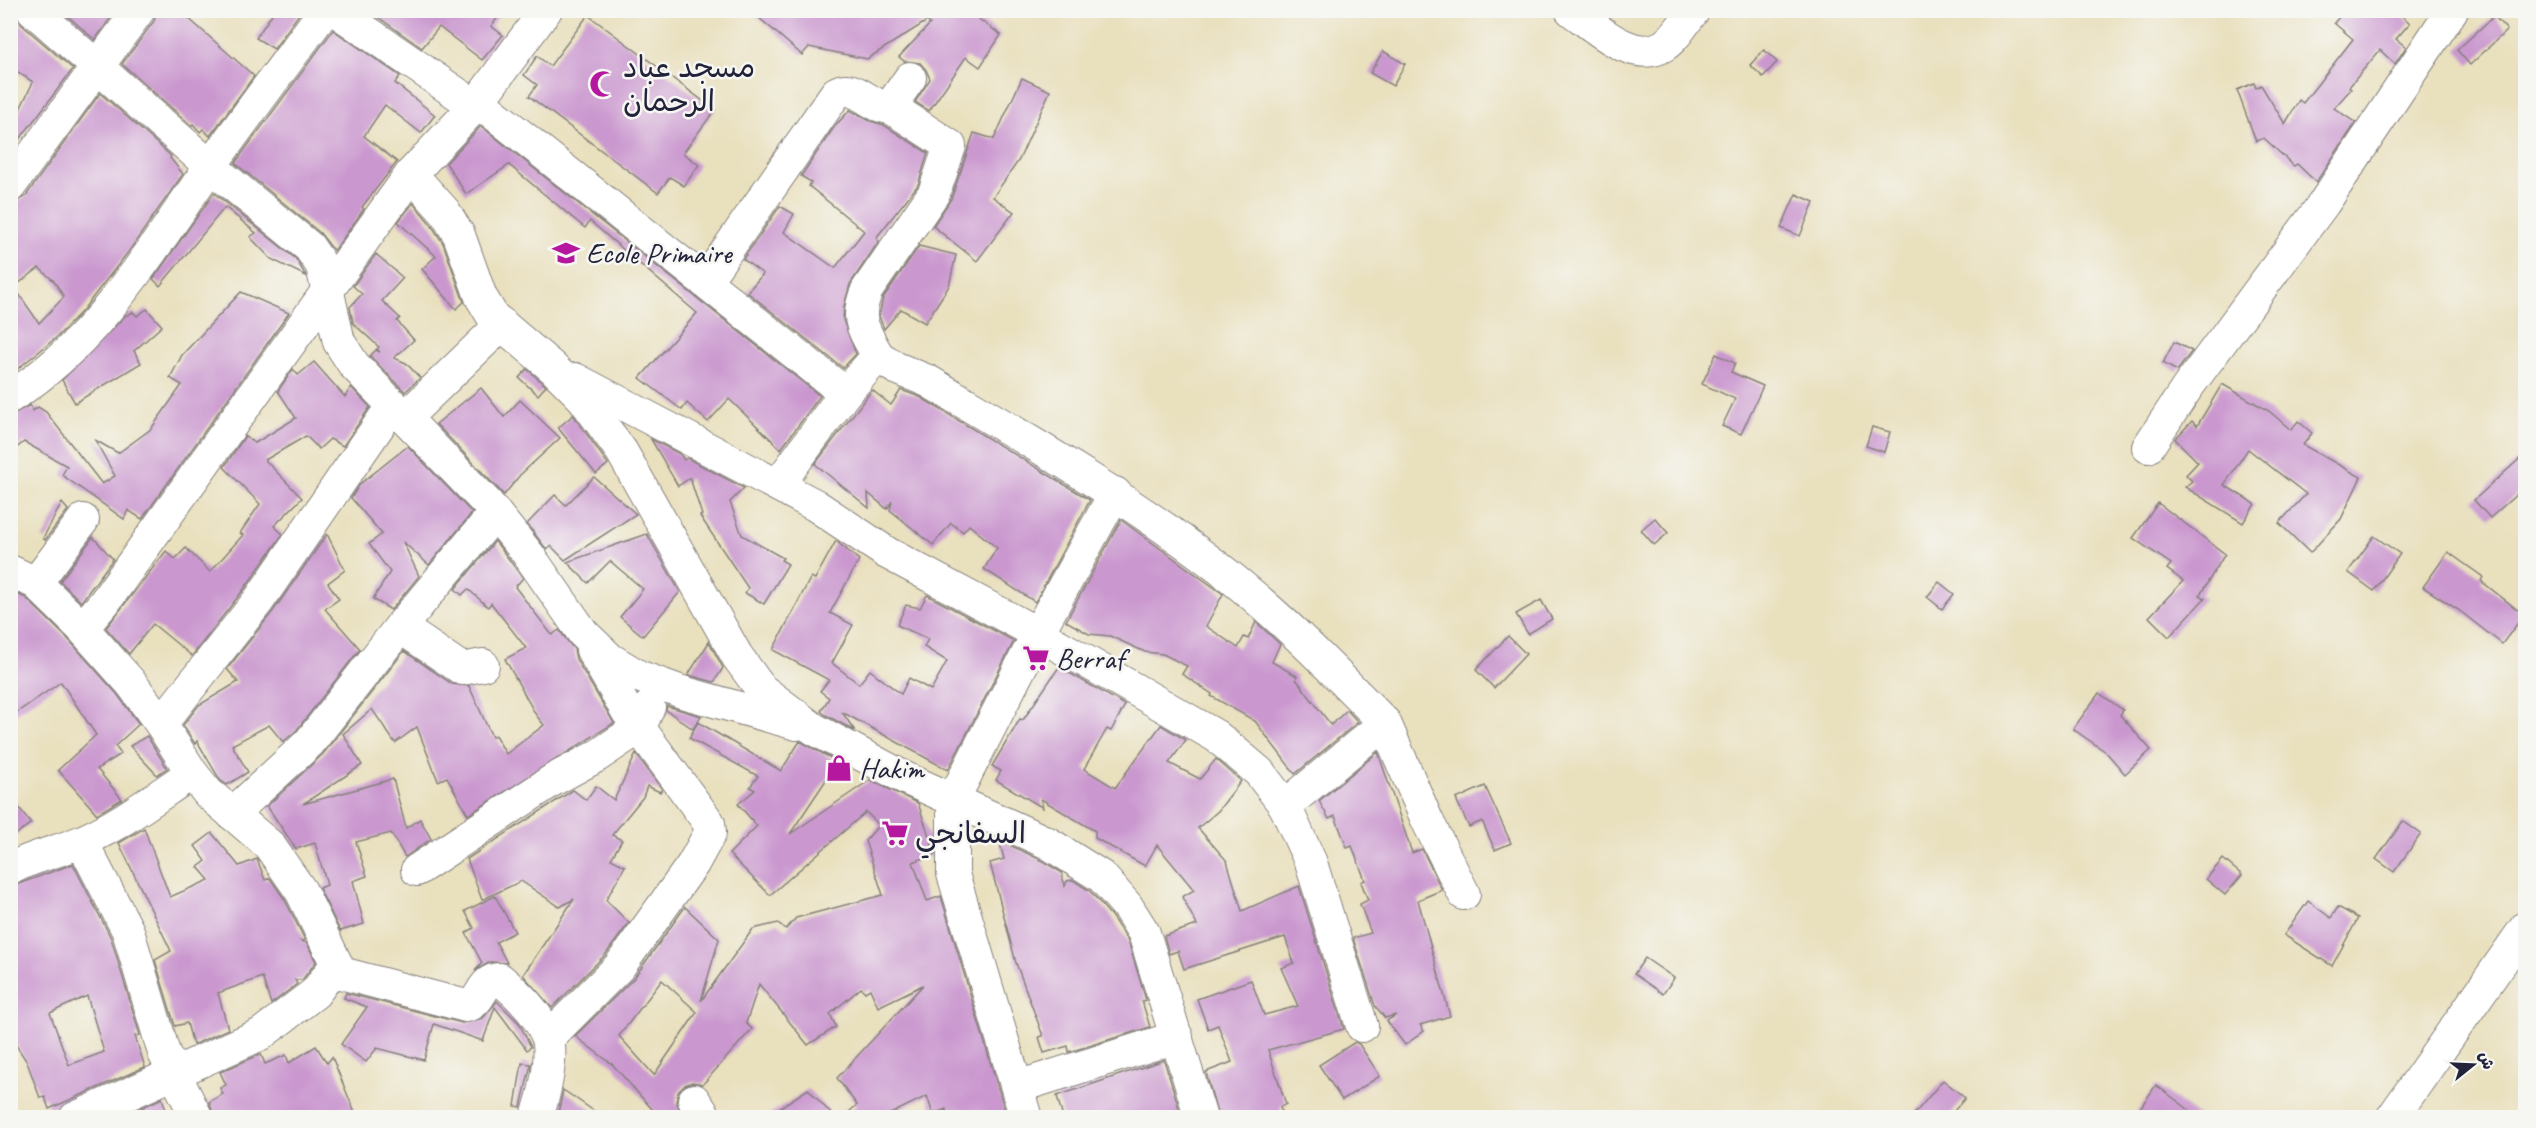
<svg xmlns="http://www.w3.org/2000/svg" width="2536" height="1128" font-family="Caveat,'Playpen Sans Arabic',sans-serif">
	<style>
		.building { fill: #ca98cf; fill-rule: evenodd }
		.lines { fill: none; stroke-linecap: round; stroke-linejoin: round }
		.minor-casing { stroke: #86817c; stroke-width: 34 }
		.minor { stroke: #fff; stroke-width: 32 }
		.labels { text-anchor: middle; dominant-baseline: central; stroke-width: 5; stroke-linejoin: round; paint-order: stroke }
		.poi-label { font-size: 30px; fill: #22223b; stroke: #f6f6f2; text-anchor: start }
	</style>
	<rect width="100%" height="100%" fill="#f6f6f2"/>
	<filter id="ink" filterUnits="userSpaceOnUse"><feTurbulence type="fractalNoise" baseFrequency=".0167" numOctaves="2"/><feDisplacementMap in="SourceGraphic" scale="12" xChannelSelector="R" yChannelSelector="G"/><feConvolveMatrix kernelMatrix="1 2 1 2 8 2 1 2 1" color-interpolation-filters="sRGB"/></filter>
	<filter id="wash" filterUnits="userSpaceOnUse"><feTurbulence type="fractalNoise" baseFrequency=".008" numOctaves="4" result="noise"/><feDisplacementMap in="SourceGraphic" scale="24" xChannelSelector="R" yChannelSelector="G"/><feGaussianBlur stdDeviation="1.35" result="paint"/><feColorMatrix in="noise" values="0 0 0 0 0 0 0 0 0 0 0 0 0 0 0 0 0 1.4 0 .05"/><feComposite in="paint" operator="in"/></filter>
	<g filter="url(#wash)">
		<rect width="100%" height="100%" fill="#e9e0be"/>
		<g id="blocks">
			<!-- building -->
			<g class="building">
				<path d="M10,10H16L21,24L73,69L10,152V130L33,82L10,67Z"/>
				<path d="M61,10H116L95,40Z"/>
				<path d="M157,10H179L254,76L210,136L203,129L200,132L193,124L192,126L122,64L154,21Z"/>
				<path d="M291,10H302L274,49L256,38L274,11Z"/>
				<path d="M368,10H504L491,26L503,35L482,60L439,27L422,48Z"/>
				<path d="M750,10H966L1001,35L980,67L966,57L929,111L915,102L930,79L926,70L920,63L904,61L899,57L930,24L927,21L867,59L809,47L802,55Z"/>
				<path d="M2345,10H2395L2410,23L2396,39L2406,47L2395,64L2380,50L2349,87L2351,89L2334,108L2356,123L2316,182L2297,164L2294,166L2264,138L2256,141L2237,90L2254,83L2256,88L2261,85L2285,124L2299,100L2303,103L2353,39L2334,23Z"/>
				<path d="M588,15L715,110L683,153L699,165L684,186L670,177L658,193L529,96L537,85L524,75L537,56L550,66Z"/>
				<path d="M2494,16L2507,30L2470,65L2457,50Z"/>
				<path d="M333,30L400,76L395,83L435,115L421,133L385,105L364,136L397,162L362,207L364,209L334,251L320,233L235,163Z"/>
				<path d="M1764,50L1777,62L1763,77L1750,65Z"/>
				<path d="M1383,51L1405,64L1393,86L1370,73Z"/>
				<path d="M1022,78L1050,91L1019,160L993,197L1014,212L977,261L933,226L951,199L974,133L994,139Z"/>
				<path d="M100,93L171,156L170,158L183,174L129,251L82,311L57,337L10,375V204L25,197ZM39,268L54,281L64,297L39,323L14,287Z"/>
				<path d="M850,110L870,121L884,125L928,153L918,185L876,238L879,241L850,284L844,306L843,320L856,354L843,368L747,292L763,274L743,259L780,206L794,214L784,232L835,268L864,231L809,186L811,182L801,176L835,126Z"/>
				<path d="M481,126L820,396L781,449L729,399L708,422L687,403L682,410L640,378L697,313L590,221L585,228L509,165L466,194L446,163Z"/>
				<path d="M214,193L296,259L306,276L271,259L250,237L256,233L225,207L160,286L153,279Z"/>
				<path d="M1796,194L1814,202L1800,236L1781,228Z"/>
				<path d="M413,203L430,223L443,243L464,302L456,309L422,269L436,256L398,222Z"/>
				<path d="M919,246L956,255L949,286L925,323L901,309L884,329L879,316L883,298Z"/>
				<path d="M376,254L403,278L382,301L400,318L397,321L414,340L394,358L406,363L420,378L405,392L370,356L376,350L380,352L377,349L379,347L353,323L350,307L362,294L353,286Z"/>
				<path d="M241,292L289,313L142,519L128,510L124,519L62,475L67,466L24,442L10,453V415L30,405L33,411L38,407L46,412L102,484L115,476L95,440L118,453L151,429L182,385L170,378L182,355Z"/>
				<path d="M147,309L162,326L134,351L141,363L75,403L62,380L125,316L133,312L137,316Z"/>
				<path d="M2174,342L2192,351L2177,371L2163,363Z"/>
				<path d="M1716,354L1735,363L1731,372L1763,386L1741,434L1722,426L1735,399L1702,384Z"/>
				<path d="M314,362L345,397L351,387L370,407L343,446L330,439L319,449L306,436L265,460L302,498L274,526L283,534L244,589L192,656L153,624L129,654L106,628L166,551L175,559L186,548L210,572L243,535L240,533L260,504L224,467L245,436L255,443L296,418L278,391L293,369L298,375Z"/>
				<path d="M527,369L546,386L538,395L519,378Z"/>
				<path d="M2222,384L2269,411L2291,430L2298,421L2312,433L2303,445L2361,477L2341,519L2310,553L2279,523L2306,494L2248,449L2224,485L2255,504L2243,523L2185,487L2192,481L2186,475L2198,462L2175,439L2192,421L2197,426Z"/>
				<path d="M481,388L504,417L520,400L560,438L520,475L504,495L436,424Z"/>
				<path d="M872,390L891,405L901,390L920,397L1090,500L1035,602L984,569L997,548L969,525L963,532L951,523L933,545L890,510L892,501L887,509L868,493L869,508L815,464Z"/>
				<path d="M573,415L608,464L596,474L558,428Z"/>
				<path d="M1872,427L1890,432L1884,452L1866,446Z"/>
				<path d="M651,439L680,454L684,460L687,458L744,488L730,502L742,535L783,558L781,560L788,564L764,604L745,593L748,588L700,516L702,515L690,478L678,486Z"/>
				<path d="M408,446L472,513L429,565L403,542L419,576L391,610L373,599L390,572L369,544L382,534L351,498L360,484Z"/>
				<path d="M2526,453V486L2490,518L2474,500Z"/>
				<path d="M594,477L636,514L565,560L551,546L547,550L527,524L555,495L566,505Z"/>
				<path d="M62,503L68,510L45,540L43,538Z"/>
				<path d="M2158,503L2225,554L2200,595L2205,598L2169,637L2149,617L2183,581L2167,569L2171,564L2133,538Z"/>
				<path d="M1655,518L1668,533L1654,545L1641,530Z"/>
				<path d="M1121,520L1223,594L1206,626L1238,648L1244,637L1248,639L1256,622L1280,644L1272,662L1297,676L1296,679L1331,725L1347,710L1358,722L1295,774L1255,721L1211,696L1212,694L1182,674L1187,666L1163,654L1145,652L1110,636L1089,634L1066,621Z"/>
				<path d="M327,534L345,570L328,583L339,599L325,609L360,649L296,731L283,742L269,725L232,745L248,772L227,785L220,780L197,741L195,744L183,725L199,705L238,682L227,669L274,610Z"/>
				<path d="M647,534L680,592L643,636L620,617L643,589L610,561L588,583L567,562Z"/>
				<path d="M2374,536L2400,554L2374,591L2348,572Z"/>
				<path d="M93,537L113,559L81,602L60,581Z"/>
				<path d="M495,541L523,578L515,587L552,635L559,630L574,649L576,659L614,723L468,815L447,777L438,781L417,727L395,743L372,709L343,734L362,765L303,804L393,779L406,828L420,819L431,839L405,857L391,833L356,842L367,876L353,881L364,924L340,931L319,888L327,885L315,843L296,849L267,806L323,754L404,651L452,684L469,686L492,737L495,735L506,754L544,725L536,715L505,659L526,648L491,603L488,607L468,589L462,595L455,589Z"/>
				<path d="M836,541L859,560L830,613L853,625L832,663L859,684L870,670L901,694L909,678L931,690L947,661L924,647L928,639L897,625L906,605L920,608L927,595L1014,641L948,770L842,712L855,731L824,714L821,711L829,698L820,691L829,680L773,650L811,577L815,579Z"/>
				<path d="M2448,552L2483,577L2481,581L2524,615L2502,644L2460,611L2423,587Z"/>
				<path d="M1939,582L1954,594L1942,609L1927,597Z"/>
				<path d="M10,591L26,598L69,640L117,694L139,724L115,746L121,754L97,769L122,799L97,814L58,770L96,735L61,682L10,717Z"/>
				<path d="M1541,600L1552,619L1528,634L1516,614Z"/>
				<path d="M1508,636L1526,654L1494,688L1476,670Z"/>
				<path d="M709,642L723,668L714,682L688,675Z"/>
				<path d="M1059,667L1125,705L1111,731L1107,729L1084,769L1115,788L1161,725L1186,740L1169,763L1200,779L1216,759L1241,781L1218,811L1198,828L1227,861L1242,911L1299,886L1344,1029L1268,1050L1286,1104L1280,1107L1283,1118H1218L1206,1072L1232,1062L1218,1025L1208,1029L1197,999L1251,980L1264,1015L1298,1006L1281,968L1294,963L1285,937L1184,969L1178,951L1169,954L1164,936L1197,925L1182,897L1194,890L1157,845L1145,866L1095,838V831L1041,799L1043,808L996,780L1001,771L992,766L1020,719L1023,720Z"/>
				<path d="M2099,693L2123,710L2120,715L2151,750L2125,774L2106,752L2073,729Z"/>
				<path d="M667,706L677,709L701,716L693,729L666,710Z"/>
				<path d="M698,722L781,771L800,741L838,762L790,834L870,780L918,803L935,854L913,862L927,901L941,896L1007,1118H947L946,1109L933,1114L927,1096L882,1118H842L857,1105L837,1078L923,985L878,1007L870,989L865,992L861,988L830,1014L836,1027L808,1045L759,984L746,1023L752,1029L703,1084L692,1082L685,1085L678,1092L676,1102L684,1118H660L613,1065L575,1036L634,978L685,907L719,939L701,1001L753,929L778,923L786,929L796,918L883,895L865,841L879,825L866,812L770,895L729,854L757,826L738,804L755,790L750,787L758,776L689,738ZM662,980L697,1012L654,1075L619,1036Z"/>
				<path d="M147,736L167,768L157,775L130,746Z"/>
				<path d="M1378,752L1412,853L1422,849L1442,890L1418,900L1450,1016L1420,1025L1424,1031L1405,1045L1387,1021L1396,1015L1385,1018L1375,1006L1353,938L1371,933L1360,904L1368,900L1361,882L1365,880L1352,846L1347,848L1335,816L1329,819L1319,801Z"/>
				<path d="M636,754L662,789L660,792L647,786L643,797L612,835L622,840L611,859L625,866L606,900L629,923L605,955L552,1008L523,975L574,899L560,907L521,881L482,900L467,859L573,790L586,800L596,786L614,800Z"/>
				<path d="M1485,786L1511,843L1495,850L1482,821L1469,827L1456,799Z"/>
				<path d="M10,796L31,823L10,839Z"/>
				<path d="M2403,821L2421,834L2394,872L2376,859Z"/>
				<path d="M144,828L170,897L209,880L198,867L206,861L195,846L212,833L239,866L257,859L265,880L270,878L285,900L305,940L301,941L307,943L316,962L302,980H295L297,984L271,1004L262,977L218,993L228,1029L193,1045L187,1023L175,1026L155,960L171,951L119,843Z"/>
				<path d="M999,840L1039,859L1061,872L1065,886L1067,881L1073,880L1090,891L1112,917L1128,941L1146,1000L1142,1001L1150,1027L1069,1052L1068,1046L1044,1053L1039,1037L1043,1036L1016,963L990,863L1004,859Z"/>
				<path d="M2223,859L2242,875L2225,895L2206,879Z"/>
				<path d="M73,864L111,938L140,1035L135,1036L145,1067L49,1109L45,1097L40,1098L27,1062L10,1036V887ZM87,996L104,1052L69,1065L50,1013Z"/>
				<path d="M495,896L515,932L496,942L507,963L490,962L475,971L482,963L466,933L474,928L465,911Z"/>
				<path d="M2308,901L2331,918L2338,907L2358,918L2332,966L2284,935Z"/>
				<path d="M1645,958L1674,978L1663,994L1634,974Z"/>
				<path d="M346,993L462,1023L483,1018L497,1001L519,1023L531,1047L527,1050L495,1007L483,1041L434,1024L424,1060L377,1048L366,1062L341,1044L367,1007L344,998Z"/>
				<path d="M1355,1042L1359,1044L1380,1076L1342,1100L1319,1065Z"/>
				<path d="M316,1046L327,1063L332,1057L357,1118H215L209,1102L223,1094L220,1088L226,1085L220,1072L261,1054L265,1064L286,1055L289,1063Z"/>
				<path d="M1164,1060L1182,1118H1063L1057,1096Z"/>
				<path d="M522,1063L531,1064L521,1107L515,1106Z"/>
				<path d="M1943,1080L1965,1098L1948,1118H1911Z"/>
				<path d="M2156,1085L2200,1118H2133Z"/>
				<path d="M808,1089L835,1118H764Z"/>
				<path d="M563,1090L578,1100L604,1118H557Z"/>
				<path d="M162,1098L169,1118H120Z"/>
			</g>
		</g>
	</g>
	<g filter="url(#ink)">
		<use href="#blocks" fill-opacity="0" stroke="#86817c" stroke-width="1.5"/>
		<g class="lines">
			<defs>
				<g id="minor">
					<path d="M33,10L211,167L309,247L322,266L339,342L354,365L487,503L528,554L583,633L610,659L638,676L682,692L797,724"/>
					<path d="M335,10L475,106L489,110L845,393"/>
					<path d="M1571,10C1594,26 1633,64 1663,46C1675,39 1685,21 1694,10"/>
					<path d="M411,174L445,212L459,235L481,297L493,317L553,368L583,398L622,452L737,656L761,689L814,729L905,778L1048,843L1102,877L1127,906L1144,933L1201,1118"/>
					<path d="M10,186L139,10"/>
					<path d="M705,282L836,93C856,81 870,109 890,107L910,78"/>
					<path d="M878,356C864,330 854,320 867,290L934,193L950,146L890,107"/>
					<path d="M575,379L815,505L887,553L1033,631L1216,736L1259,772L1285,806L1311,863L1362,1026"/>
					<path d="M10,397C96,344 152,249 209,168C247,115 286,63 325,10"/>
					<path d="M405,418L502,324"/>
					<path d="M2148,447L2187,388L2324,203L2452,10"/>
					<path d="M778,485L845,393L878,356L896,368L928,381C1026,439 1125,496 1215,565C1277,612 1331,668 1385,723"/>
					<path d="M10,571L36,583L82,628L131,683L161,724L192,773L208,793L269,845L301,891L341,973L466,1006C483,1003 480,979 500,979C519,995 538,1013 547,1036C554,1055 544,1099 536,1118"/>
					<path d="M36,583L83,520"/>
					<path d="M400,627L462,669L483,665"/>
					<path d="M82,628L104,603L411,174L475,106L546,10"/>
					<path d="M161,724L259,600L393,405"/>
					<path d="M1285,806L1385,723L1427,820L1464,894"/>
					<path d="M232,814L309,743L400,627L495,513"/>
					<path d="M82,842L128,931L164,1053L197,1118"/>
					<path d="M10,869C34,855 60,852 85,840C123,823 157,796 192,773"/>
					<path d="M417,870L553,780L597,756L640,727L649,707"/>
					<path d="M548,1038L619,967L693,864L710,833L709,823L627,711L592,650"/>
					<path d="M1017,1087L1177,1037"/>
					<path d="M694,1100L706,1118"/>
					<path d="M75,1118L261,1034L315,993L336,965"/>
					<path d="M1026,1118L953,874V800L1038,633L1115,493"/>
					<path d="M2392,1118L2526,927"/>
				</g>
			</defs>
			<!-- minor casing -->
			<use href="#minor" class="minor-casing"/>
			<!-- minor -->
			<use href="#minor" class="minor"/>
		</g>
	</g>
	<!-- icons -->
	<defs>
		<symbol id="mosque-bare" viewBox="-9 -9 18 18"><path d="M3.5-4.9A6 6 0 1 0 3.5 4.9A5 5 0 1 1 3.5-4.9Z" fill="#b5179e" stroke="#f6f6f2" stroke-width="2.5" paint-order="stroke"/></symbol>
		<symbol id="school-bare" viewBox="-9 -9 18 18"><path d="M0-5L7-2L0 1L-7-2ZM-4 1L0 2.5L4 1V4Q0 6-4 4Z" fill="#b5179e" stroke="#f6f6f2" stroke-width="2.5" paint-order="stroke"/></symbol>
		<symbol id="supermarket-bare" viewBox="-9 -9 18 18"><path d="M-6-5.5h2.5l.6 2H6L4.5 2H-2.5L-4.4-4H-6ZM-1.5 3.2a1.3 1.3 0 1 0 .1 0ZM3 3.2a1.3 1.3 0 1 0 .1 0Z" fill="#b5179e" stroke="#f6f6f2" stroke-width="2.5" paint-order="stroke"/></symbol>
		<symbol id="shop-bare" viewBox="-9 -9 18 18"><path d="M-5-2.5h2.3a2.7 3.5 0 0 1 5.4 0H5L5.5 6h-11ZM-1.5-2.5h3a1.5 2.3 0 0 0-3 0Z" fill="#b5179e" stroke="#f6f6f2" stroke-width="2.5" paint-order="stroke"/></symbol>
	</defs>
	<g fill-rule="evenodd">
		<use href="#mosque-bare" x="584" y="65" width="38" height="38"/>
		<use href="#school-bare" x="547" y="234" width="38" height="38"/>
		<use href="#supermarket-bare" x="1017" y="639" width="38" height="38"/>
		<use href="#shop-bare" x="820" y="749" width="38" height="38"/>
		<use href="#supermarket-bare" x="876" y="814" width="38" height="38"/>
	</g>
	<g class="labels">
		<!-- poi labels -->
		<g class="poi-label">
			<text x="623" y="67">مسجد عباد<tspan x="623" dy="34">الرحمان</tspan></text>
			<text x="586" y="253">Ecole Primaire</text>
			<text x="1056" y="658">Berraf</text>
			<text x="859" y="768">Hakim</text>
			<text x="915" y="833">السفانجي</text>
		</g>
	</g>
	<!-- margin -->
	<rect width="2536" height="1128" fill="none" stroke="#f6f6f2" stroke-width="36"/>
	<!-- north arrow -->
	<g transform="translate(2473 1065) rotate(72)" stroke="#f6f6f2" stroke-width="4.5" paint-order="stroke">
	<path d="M0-4.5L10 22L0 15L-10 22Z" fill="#22223b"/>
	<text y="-9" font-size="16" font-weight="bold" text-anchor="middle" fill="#22223b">ش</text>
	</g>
</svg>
